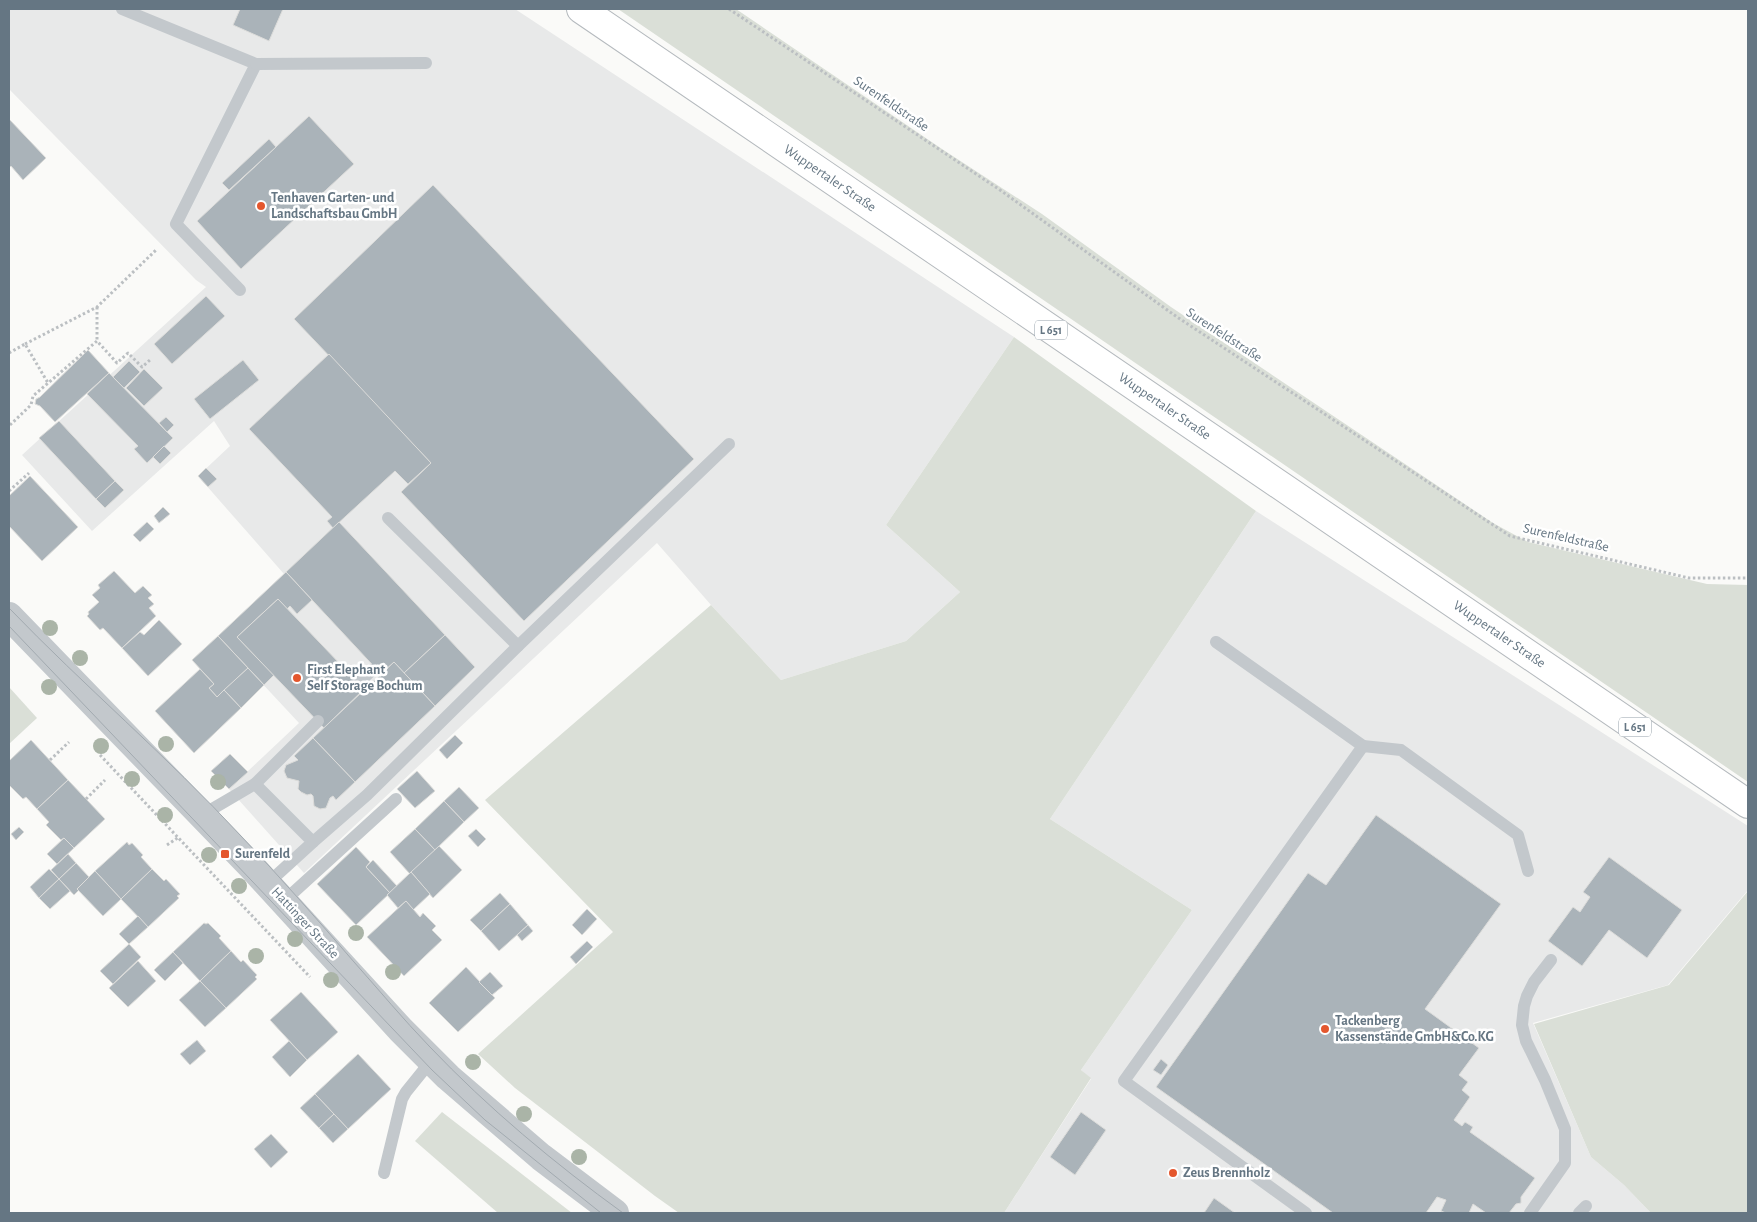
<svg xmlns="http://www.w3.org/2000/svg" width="1757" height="1222" font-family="'Alegreya Sans',sans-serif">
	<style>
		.built { fill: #e8e9e9 }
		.green { fill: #dadfd7 }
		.building { fill: #aab3b9; stroke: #dcdcda }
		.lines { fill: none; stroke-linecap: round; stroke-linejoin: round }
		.primary-casing { stroke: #b5babe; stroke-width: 30 }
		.path { stroke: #bbbfc2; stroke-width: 3; stroke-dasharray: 2.5 2.5; stroke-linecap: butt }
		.service { stroke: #c3c8cc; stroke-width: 12 }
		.tertiary { stroke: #c3c8cc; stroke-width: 28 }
		.primary { stroke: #fff; stroke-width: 28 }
		.tram { stroke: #a2aab0; stroke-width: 1 }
		.tree { fill: #aab4a7 }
		.poi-dot { fill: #e4572e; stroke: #fff; stroke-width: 2 }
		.labels { text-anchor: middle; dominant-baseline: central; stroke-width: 5; stroke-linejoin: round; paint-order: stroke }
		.shield { fill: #fff; stroke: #939fa8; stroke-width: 1 }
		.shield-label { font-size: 12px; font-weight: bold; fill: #657683 }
		.street-label { font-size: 14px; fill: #657683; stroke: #fff }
		.poi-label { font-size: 14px; font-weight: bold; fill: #657683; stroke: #fff; text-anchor: start }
	</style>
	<rect width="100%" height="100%" fill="#fafaf8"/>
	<!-- built -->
	<g class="built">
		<path d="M9,9H515L1014,337L886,525L960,592L906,641L781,680L711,605L657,543L304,873L229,789L299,723L218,636L284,574L198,476L230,446L214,421L92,531L22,455L206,287L196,280L9,89Z"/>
		<path d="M1256,511L1748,826V890L1668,985L1533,1023L1591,1157L1624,1185L1651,1213H1004L1091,1079L1081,1070L1192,910L1050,819Z"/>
	</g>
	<!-- green -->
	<g class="green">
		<path d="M618,9H736L942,149L1042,214L1171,307L1493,523L1528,542L1707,584L1748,585V782Z"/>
		<path d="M1014,337L1256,511L1050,819L1192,910L1081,1070L1091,1078L1004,1213H679L655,1196L515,1088L478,1054L613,932L485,800L711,605L781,680L906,641L960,592L886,525Z"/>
		<path d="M9,687L37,718L9,744Z"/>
		<path d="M1748,891V1213H1651L1624,1185L1591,1157L1534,1024L1669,985Z"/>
		<path d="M442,1112L572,1213H498L415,1141Z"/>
	</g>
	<!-- building -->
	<g class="building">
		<path d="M240,9H283L269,41L233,25Z"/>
		<path d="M309,116L354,164L241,269L197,221Z"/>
		<path d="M9,119L46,158L23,180L11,166L9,168Z"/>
		<path d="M269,139L276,147L229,190L222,183Z"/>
		<path d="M433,185L694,459L524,621L401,492L431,463L294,319Z"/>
		<path d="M206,296L225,316L172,364L154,344Z"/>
		<path d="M88,350L109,373L55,422L40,406L35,404L36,399L40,397Z"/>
		<path d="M329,354L431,463L408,484L395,471L333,528L327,521L332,517L249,429Z"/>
		<path d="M243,360L259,380L210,419L194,399Z"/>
		<path d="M129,361L140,372L124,388L113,377Z"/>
		<path d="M144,369L163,388L144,406L126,388Z"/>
		<path d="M109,373L173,438L147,463L134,449L138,446L87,394Z"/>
		<path d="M166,417L174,425L167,432L159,423Z"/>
		<path d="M59,421L115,481L96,499L39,438Z"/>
		<path d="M164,446L171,453L160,464L153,457Z"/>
		<path d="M206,468L217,479L208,487L198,476Z"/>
		<path d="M30,476L78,527L42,561L9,526V496Z"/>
		<path d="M115,481L124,490L105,508L96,499Z"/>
		<path d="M163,507L170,514L159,523L154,516Z"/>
		<path d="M147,522L154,529L140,542L133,535Z"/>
		<path d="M339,522L445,635L404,673L394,662L381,674L286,572Z"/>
		<path d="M114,571L135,593L143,586L152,595L148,598L154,604L149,608L156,616L122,648L103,628L100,630L87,616L89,614L88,612L99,602L92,595L100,588L98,585Z"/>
		<path d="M286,572L312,600L297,614L290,606L287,609L278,599L237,637L274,675L264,685L218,636Z"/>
		<path d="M278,599L364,689L324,728L237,637Z"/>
		<path d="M159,620L182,644L148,676L122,648L140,632L144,635Z"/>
		<path d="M445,635L475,667L435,706L404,673Z"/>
		<path d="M218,636L248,668L217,697L209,688L214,684L192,660Z"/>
		<path d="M394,662L435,706L355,782L313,738Z"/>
		<path d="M248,668L264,685L241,708L224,690Z"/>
		<path d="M200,669L214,684L209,688L217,697L224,690L241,708L194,753L155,711Z"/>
		<path d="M455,735L463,743L447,759L439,750Z"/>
		<path d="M313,738L355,782L336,800L333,796L330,798L326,808L320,809L314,806L313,796L311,794L307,795L301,792L298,789L299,781L287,778L284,771L286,765L298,760L294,756Z"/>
		<path d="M31,740L68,780L37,809L26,797L23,799L9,785V761Z"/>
		<path d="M230,754L248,772L229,789L211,771Z"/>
		<path d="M417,771L435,791L415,808L397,789Z"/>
		<path d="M68,780L105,819L74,848L64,838L61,840L46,825L49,822L37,809Z"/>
		<path d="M459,787L479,808L464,822L444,801Z"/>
		<path d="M444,801L464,822L435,850L415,829Z"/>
		<path d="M1376,815L1501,904L1425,1009L1479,1048L1459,1075L1468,1082L1462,1090L1470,1097L1454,1120L1462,1126L1465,1122L1473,1127L1470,1132L1535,1178L1521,1197V1203L1516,1204L1509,1213H1486L1473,1204L1469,1213H1446L1441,1211L1446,1200L1437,1197L1426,1213H1333L1156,1087L1308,873L1326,885Z"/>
		<path d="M19,827L24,832L16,840L11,834Z"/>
		<path d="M415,829L435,850L410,874L390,852Z"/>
		<path d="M476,829L486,839L478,847L468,836Z"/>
		<path d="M64,838L74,848L57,864L47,854Z"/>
		<path d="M127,842L129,845L132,843L143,855L141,857L152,869L121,899L95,871Z"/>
		<path d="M439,846L462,870L433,898L411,872Z"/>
		<path d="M356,847L370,862L366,867L390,893L356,925L317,884Z"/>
		<path d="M68,854L76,863L59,879L51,870Z"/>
		<path d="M1609,857L1682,910L1647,958L1609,930L1582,966L1548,941L1573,907L1580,912L1590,897L1583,892Z"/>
		<path d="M373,860L397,886L390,893L366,867Z"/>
		<path d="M76,863L89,877L77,889L79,890L74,895L59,879Z"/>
		<path d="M49,869L59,879L39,898L30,887Z"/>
		<path d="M152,869L164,881L166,879L180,894L177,896L179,898L148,927L121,899Z"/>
		<path d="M95,871L121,899L103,916L77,889Z"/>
		<path d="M411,872L430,894L413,910L406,901L398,908L387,895Z"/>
		<path d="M59,879L70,891L50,909L39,898Z"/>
		<path d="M500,893L510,904L481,931L470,920Z"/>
		<path d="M406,901L420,917L423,913L436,926L432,930L442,940L404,976L367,937Z"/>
		<path d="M510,904L528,925L499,951L481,931Z"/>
		<path d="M587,909L597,919L582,935L572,925Z"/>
		<path d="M138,916L148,927L129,944L119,934Z"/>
		<path d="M204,923L206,924L208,923L221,936L219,938L231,951L200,981L173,952Z"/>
		<path d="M528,925L533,931L522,941L517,935Z"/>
		<path d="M587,941L593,947L576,964L570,957Z"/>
		<path d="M129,944L141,957L113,984L100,971Z"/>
		<path d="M231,951L241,962L243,960L257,975L255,977L257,979L226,1008L200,981Z"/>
		<path d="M173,952L183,963L165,981L154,970Z"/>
		<path d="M138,961L156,981L128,1007L109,988Z"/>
		<path d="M466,967L495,998L458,1032L429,1003Z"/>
		<path d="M490,972L503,986L492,995L479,982Z"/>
		<path d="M200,981L226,1008L205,1027L179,1000Z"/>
		<path d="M301,992L338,1032L307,1060L270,1020Z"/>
		<path d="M197,1040L206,1051L190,1065L180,1054Z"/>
		<path d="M289,1041L307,1060L290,1077L272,1057Z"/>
		<path d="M358,1054L391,1089L348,1129L315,1094Z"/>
		<path d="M1161,1059L1168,1065L1161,1075L1153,1070Z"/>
		<path d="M315,1094L334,1114L319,1128L300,1108Z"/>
		<path d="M1081,1112L1106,1130L1075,1175L1050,1157Z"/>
		<path d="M334,1114L348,1129L333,1143L319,1128Z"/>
		<path d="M271,1134L288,1152L271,1168L254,1149Z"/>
		<path d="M1214,1198L1235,1213H1204Z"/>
	</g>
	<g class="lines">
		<defs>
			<g id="primary">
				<path id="s1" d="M581,9L1748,804"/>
			</g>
		</defs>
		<!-- primary casing -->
		<use href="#primary" class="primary-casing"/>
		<!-- path -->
		<g class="path">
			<path d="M729,9L1000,190L1177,317L1510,536L1689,578H1748"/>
			<path d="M97,307V341"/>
			<path d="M25,344L97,307L156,250"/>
			<path d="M9,353L25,344L48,383"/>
			<path d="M10,425L31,405L33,396L97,341L117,363L128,353L142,367L150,360"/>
			<path d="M9,491L29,473"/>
			<path d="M100,755L310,977"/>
			<path d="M50,760L69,742"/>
			<path d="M86,799L105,780"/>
			<path d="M167,845L179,837"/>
		</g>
		<!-- service -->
		<g class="service">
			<path d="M122,9L256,64L176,224L240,290"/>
			<path d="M256,64L426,63"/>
			<path d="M1216,642L1363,746"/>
			<path d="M518,646L729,444"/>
			<path d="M358,683L372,670"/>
			<path d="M255,784L318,721"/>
			<path d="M202,815L255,784L313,842L268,883"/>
			<path d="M313,842L367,795L518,646L388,518"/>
			<path d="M284,901L396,799"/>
			<path d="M384,1173L402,1099L406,1092L431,1061"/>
			<path d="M1306,1213L1124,1081L1363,746L1401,750L1518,835L1528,871"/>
			<path d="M1530,1213L1565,1163V1129L1545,1080L1526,1041L1522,1025L1524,1006L1527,996L1534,982L1551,960"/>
			<path d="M1579,1213L1586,1206"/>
		</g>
		<!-- tertiary -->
		<path class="tertiary" d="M9,616L252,867L401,1030L448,1077L541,1157L615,1213"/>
		<!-- primary -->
		<use href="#primary" class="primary"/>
		<!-- tram -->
		<g class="tram">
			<path d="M9,608C84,686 167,756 241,836C280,877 317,919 354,962C379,990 403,1019 429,1046C488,1108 554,1163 623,1213"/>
			<path d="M9,626L432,1070L485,1120L601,1213"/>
		</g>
	</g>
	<!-- trees -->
	<g class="tree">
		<circle cx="50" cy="628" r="8"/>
		<circle cx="80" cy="658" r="8"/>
		<circle cx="49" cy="687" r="8"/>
		<circle cx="166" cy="744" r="8"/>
		<circle cx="101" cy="746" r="8"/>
		<circle cx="132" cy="779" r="8"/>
		<circle cx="218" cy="782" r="8"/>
		<circle cx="165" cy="815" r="8"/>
		<circle cx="209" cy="855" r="8"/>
		<circle cx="239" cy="886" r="8"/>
		<circle cx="356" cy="933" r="8"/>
		<circle cx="295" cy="939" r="8"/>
		<circle cx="256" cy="956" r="8"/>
		<circle cx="393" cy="972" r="8"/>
		<circle cx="331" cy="980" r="8"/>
		<circle cx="473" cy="1062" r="8"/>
		<circle cx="524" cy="1114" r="8"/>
		<circle cx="579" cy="1157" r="8"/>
	</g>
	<!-- markers -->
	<g class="poi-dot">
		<circle cx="261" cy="206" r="5"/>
		<circle cx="297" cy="678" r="5"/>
		<rect x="220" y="849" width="10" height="10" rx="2.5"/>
		<circle cx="1325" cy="1029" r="5"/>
		<circle cx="1173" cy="1173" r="5"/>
	</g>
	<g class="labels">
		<!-- shield labels -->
		<g class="shield">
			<rect x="1035" y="320.5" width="32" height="19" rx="4"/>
			<rect x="1619" y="717.5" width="32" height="19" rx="4"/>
		</g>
		<g class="shield-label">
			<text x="1051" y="330">L 651</text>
			<text x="1635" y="727">L 651</text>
		</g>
		<!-- street labels -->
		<g class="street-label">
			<text transform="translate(891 104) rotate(34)">Surenfeldstraße</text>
			<text stroke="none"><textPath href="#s1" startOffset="301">Wuppertaler Straße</textPath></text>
			<text transform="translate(1224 335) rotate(33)">Surenfeldstraße</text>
			<text stroke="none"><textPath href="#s1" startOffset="706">Wuppertaler Straße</textPath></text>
			<text transform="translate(1566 538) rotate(13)">Surenfeldstraße</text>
			<text stroke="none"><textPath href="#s1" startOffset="1111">Wuppertaler Straße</textPath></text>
			<text transform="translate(305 923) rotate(47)">Hattinger Straße</text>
		</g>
		<!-- poi labels -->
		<g class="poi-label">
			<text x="271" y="198">Tenhaven Garten- und<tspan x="271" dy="16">Landschaftsbau GmbH</tspan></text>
			<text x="307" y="670">First Elephant<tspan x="307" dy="16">Self Storage Bochum</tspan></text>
			<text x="235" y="854">Surenfeld</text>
			<text x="1335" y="1021">Tackenberg<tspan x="1335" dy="16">Kassenstände GmbH&amp;Co.KG</tspan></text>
			<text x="1183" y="1173">Zeus Brennholz</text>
		</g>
	</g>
	<!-- border -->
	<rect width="1757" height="1222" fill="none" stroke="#657683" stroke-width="20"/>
</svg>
